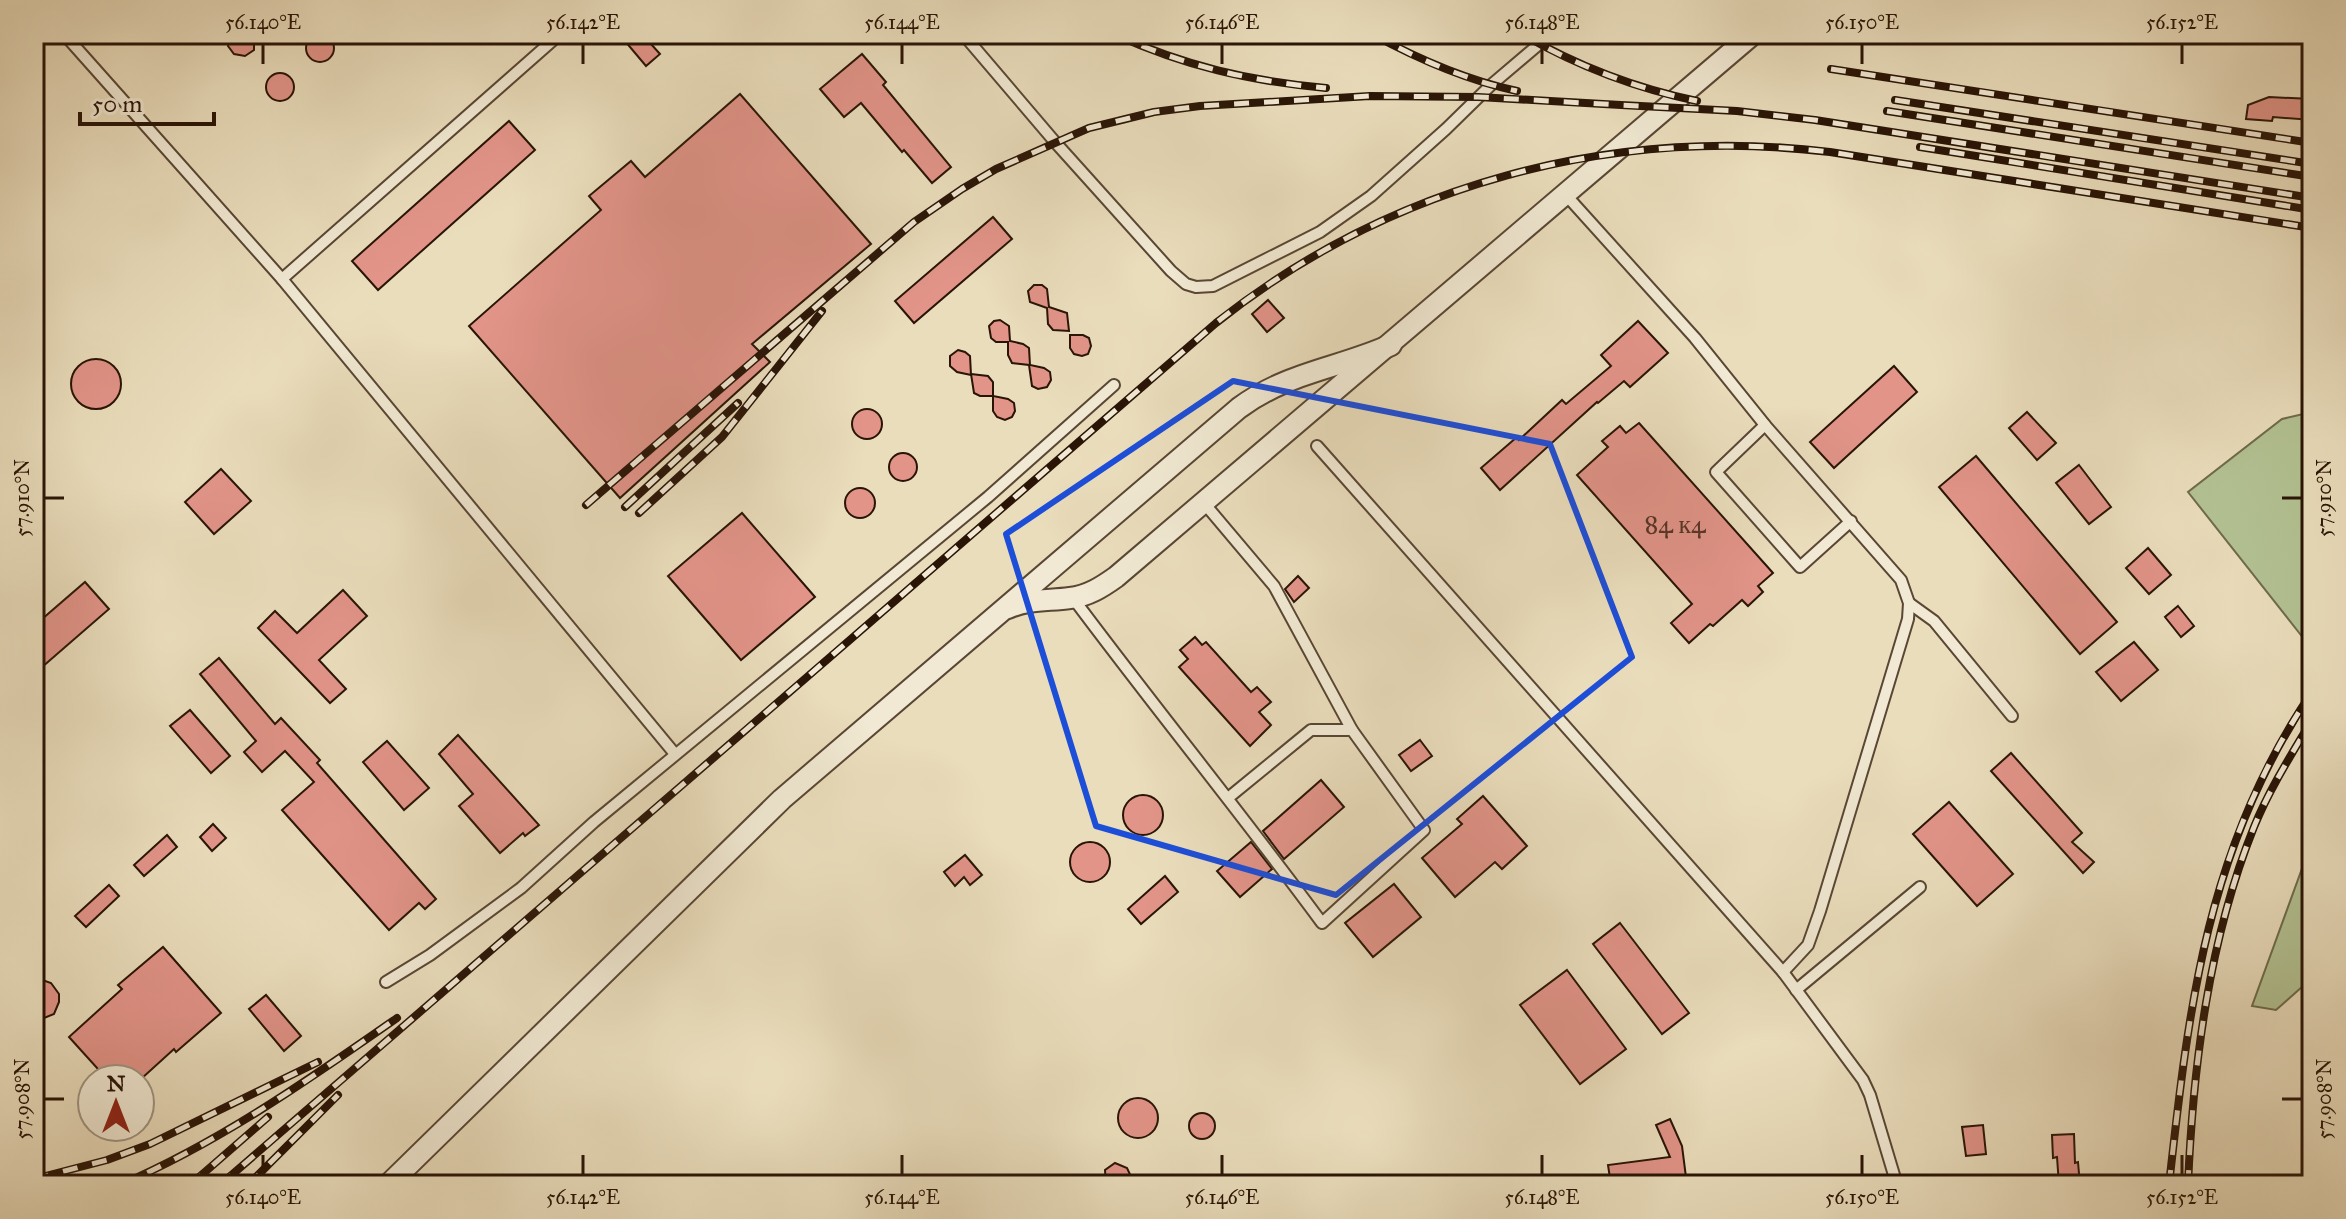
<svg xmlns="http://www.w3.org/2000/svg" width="2346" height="1219" font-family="'IM FELL Great Primer',serif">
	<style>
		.green { fill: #b3c293; stroke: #6e6b4c; stroke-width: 2 }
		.building { fill: #e29489; stroke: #291406; stroke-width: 2 }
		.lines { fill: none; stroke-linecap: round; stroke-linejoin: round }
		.lane-casing { stroke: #594634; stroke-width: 14 }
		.street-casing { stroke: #594634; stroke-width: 24 }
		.lane { stroke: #f1e9d3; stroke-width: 10 }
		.street { stroke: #f1e9d3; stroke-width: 20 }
		.rail-casing { stroke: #291406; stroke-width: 8 }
		.rail { stroke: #f1e9d3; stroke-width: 5; stroke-dasharray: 15; stroke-linecap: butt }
		.marked { fill: none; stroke: #1d4ed8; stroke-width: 6; stroke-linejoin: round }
		.ticks { fill: none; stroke: #291406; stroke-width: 3 }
		.labels { text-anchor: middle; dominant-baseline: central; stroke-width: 6; stroke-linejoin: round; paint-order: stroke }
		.number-label { font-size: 26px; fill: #573427 }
		.neatline { fill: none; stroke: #291406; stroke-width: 3 }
		.ticks-label { font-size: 20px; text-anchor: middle; fill: #291406 }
	</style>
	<rect width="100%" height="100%" fill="#eaddbc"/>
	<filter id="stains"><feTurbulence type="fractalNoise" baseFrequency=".0025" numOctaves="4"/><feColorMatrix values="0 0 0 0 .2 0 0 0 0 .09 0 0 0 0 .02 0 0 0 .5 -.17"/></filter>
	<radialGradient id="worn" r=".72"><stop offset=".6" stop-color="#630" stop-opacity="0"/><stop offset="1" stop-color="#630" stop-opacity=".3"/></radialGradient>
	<!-- green -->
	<g class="green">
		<path d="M2312,412V629L2304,639L2188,492L2282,419Z"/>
		<path d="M2312,841V978L2276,1010L2252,1006Z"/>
	</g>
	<!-- building -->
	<g class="building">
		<path d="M230,34H254V50L245,56L234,54L228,46Z"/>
		<path d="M619,34H642L660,54L646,66Z"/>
		<circle cx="320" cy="48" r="14"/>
		<path d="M862,54L886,82L883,85L951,167L932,183L904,150L902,152L861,103L844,117L820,89Z"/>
		<circle cx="280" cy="87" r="14"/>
		<path d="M740,94L871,244L752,344L770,362L620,498L469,326L601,210L589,196L631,161L645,177Z"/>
		<path d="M2269,97L2312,99V120L2273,117L2272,121L2246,119L2248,105Z"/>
		<path d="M509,121L535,150L378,290L352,261Z"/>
		<path d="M993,217L1012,239L914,323L895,301Z"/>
		<path d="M1034,285H1042L1047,289L1049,307L1067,313L1069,331L1053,330L1048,324L1047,308L1030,302L1028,291Z"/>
		<path d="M1268,300L1284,318L1267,332L1252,314Z"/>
		<path d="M1000,320L1009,326L1010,341L1023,344L1029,348L1030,365L1044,368L1050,372L1051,380L1047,387L1038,389L1032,386L1029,365L1012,363L1008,355V342H996L991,338L989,326L994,321Z"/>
		<path d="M1638,321L1668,353L1630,387L1624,381L1598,403L1597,402L1500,490L1481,468L1517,437L1519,440L1562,400L1566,404L1611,366L1601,355Z"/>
		<path d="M1070,335H1083L1089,338L1091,346L1088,354L1082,356L1074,354L1070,348Z"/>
		<path d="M958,350L965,352L970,356L971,375L957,372L950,366V356Z"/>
		<circle cx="96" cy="384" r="25"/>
		<path d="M1894,366L1917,392L1834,468L1810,442Z"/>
		<path d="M971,374L988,376L993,382V396L1008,399L1014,403L1015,411L1012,417L1005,420L997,417L993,411V396H980L974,393Z"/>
		<circle cx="867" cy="424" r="15"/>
		<path d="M2027,412L2056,443L2037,460L2009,428Z"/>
		<path d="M1639,423L1773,573L1758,586L1763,592L1748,606L1742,600L1713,626L1710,624L1689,643L1671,623L1692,604L1577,475L1608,447L1602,441L1620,426L1626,433Z"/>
		<circle cx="903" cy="467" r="14"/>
		<path d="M1976,456L2117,622L2080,654L1939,487Z"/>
		<path d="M2079,465L2111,507L2089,524L2056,483Z"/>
		<path d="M221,469L251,501L214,534L185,502Z"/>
		<circle cx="860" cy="503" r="15"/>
		<path d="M742,513L815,597L741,660L668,576Z"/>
		<path d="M2148,548L2171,575L2149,594L2126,568Z"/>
		<path d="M1298,576L1309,588L1294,602L1285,589Z"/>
		<path d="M85,582L109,609L34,674V626Z"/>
		<path d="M343,590L367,616L319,660L346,689L330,703L258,628L275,611L297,633Z"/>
		<path d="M2178,606L2194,626L2181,637L2165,617Z"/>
		<path d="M1195,637L1202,645L1206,642L1251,692L1257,687L1271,702L1259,712L1271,725L1250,746L1179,667L1188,659L1180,650Z"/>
		<path d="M2134,642L2158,670L2121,701L2096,672Z"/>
		<path d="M219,658L275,724L281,718L320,760L317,763L436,899L425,909L419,903L389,930L282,810L314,782L285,751L262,772L244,752L256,741L200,674Z"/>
		<path d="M190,710L230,756L211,773L170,726Z"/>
		<path d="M458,735L539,825L525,836L523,833L500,853L459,806L473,794L439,754Z"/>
		<path d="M1420,740L1432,756L1411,771L1399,755Z"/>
		<path d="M387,741L429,788L404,810L363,762Z"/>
		<path d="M2011,753L2082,833L2072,842L2094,862L2083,873L1991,771Z"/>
		<path d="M1321,780L1344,807L1284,859L1263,831Z"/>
		<circle cx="1143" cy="815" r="20"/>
		<path d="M1483,796L1527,846L1502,869L1495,862L1455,897L1422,858L1462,824L1457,819Z"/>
		<path d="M1949,802L2013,874L1977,906L1913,834Z"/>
		<path d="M213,824L226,838L212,851L200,837Z"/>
		<path d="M167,835L177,847L144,876L134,865Z"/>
		<circle cx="1090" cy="862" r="20"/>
		<path d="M1251,842L1272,869L1240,897L1217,871Z"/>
		<path d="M965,855L982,875L970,885L964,877L955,886L944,872Z"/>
		<path d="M1165,876L1178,892L1141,924L1128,909Z"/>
		<path d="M1394,884L1421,917L1373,957L1345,923Z"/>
		<path d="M109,885L119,896L86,927L75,916Z"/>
		<path d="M1620,923L1689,1013L1662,1034L1593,944Z"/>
		<path d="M163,947L221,1013L176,1052L174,1049L141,1079H107L69,1037L122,989L118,985Z"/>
		<path d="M1567,970L1626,1049L1580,1084L1520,1005Z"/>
		<path d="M34,977L51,983L59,994V1002L54,1014L34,1022Z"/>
		<path d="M266,995L301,1036L284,1051L249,1009Z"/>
		<circle cx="1138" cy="1118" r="20"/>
		<circle cx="1202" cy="1126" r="13"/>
		<path d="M1670,1119L1682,1146L1687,1185H1682L1679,1178L1611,1185L1608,1165L1670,1157L1656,1125Z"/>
		<path d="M1983,1125L1986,1154L1966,1156L1962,1127Z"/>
		<path d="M2074,1134L2075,1163L2078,1162L2080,1185H2059L2057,1157L2053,1158L2052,1135Z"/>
		<path d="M1115,1163L1127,1168L1135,1185H1106L1105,1170Z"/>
	</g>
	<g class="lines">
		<defs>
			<g id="lane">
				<path d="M64,34L282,279L675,754"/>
				<path d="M963,34L1055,142L1171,271L1186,284L1196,287L1213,286L1320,232L1371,196L1446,129L1491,85L1551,34"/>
				<path d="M1566,195L1695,338L1765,425L1901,580L1909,603L1908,619L1820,911L1808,945L1783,972"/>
				<path d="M282,279L560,34"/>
				<path d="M1765,425L1716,472L1800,567L1851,521"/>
				<path d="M1317,446L1783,972L1863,1080L1870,1095L1897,1185"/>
				<path d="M1204,503L1274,586L1352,730"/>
				<path d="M1073,598C1155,708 1241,813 1322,923L1424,830L1352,730H1311L1228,798"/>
				<path d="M1909,603L1934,621L2012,716"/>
				<path d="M386,982L430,955L521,888L594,822L988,497L1114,385"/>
				<path d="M1796,990L1920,887"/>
			</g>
			<g id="street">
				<path d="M1008,608C1028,599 1049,601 1070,598C1088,596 1102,587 1116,577L1753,34"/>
				<path d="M388,1185L782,799L1239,408C1288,372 1337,369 1391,345"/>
			</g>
		</defs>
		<!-- lane casing -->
		<use href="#lane" class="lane-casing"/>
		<!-- street casing -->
		<use href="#street" class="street-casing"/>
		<!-- lane -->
		<use href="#lane" class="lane"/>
		<!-- street -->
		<use href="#street" class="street"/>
		<defs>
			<g id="rail">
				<path d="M1114,34C1185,66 1249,81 1326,88"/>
				<path d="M1372,34C1418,59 1466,80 1517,91"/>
				<path d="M1522,34C1577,66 1635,88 1697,101"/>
				<path d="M1831,69L2312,143"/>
				<path d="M1895,100L2312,164"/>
				<path d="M1887,111L2312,177"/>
				<path d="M1920,147L2312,210"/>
				<path d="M586,505L914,222L962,189L996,169L1089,128L1154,112L1200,106L1370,96L1478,97L1621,105L1737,111L1815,120L2312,198"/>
				<path d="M625,507L738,403"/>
				<path d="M639,513L722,437L822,311"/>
				<path d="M34,1179L107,1160L150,1144L318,1062"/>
				<path d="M120,1185C220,1142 308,1080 397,1018"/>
				<path d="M190,1185L268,1117"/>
				<path d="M220,1185L1216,323C1391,184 1610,126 1830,152L2312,228"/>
				<path d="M248,1185L338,1095"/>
				<path d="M2169,1185C2189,1004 2207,847 2312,692"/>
				<path d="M2188,1185C2193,1065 2209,939 2254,827C2269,790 2291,755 2312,720"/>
			</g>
		</defs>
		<!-- rail casing -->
		<use href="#rail" class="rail-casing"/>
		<!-- rail -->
		<use href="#rail" class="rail"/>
	</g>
	<!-- marked area -->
	<path class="marked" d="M1233,381L1550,444L1632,657L1336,895L1096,826L1006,534Z"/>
	<!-- ticks -->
	<path class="ticks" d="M263,44V64M583,44V64M902,44V64M1222,44V64M1542,44V64M1862,44V64M2182,44V64M44,498H64M2282,498H2302M44,1099H64M2282,1099H2302M263,1155V1175M583,1155V1175M902,1155V1175M1222,1155V1175M1542,1155V1175M1862,1155V1175M2182,1155V1175"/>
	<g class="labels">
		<!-- number labels -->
		<g class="number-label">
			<text x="1675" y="524">84 к4</text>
		</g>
	</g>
	<!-- margin -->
	<rect width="2346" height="1219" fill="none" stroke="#eaddbc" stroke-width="88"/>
	<!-- north arrow -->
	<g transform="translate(116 1103)"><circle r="38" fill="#f1e9d3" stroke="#a19481" stroke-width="2"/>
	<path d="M0-6L14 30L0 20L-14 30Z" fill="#8f2418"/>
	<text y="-12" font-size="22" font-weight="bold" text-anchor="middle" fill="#291406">N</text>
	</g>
	<!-- scale -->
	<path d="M80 112v12h134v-12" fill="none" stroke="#291406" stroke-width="4"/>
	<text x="92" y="112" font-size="24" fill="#291406" stroke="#f1e9d3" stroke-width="6" paint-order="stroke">50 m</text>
	<rect x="44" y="44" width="2258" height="1131" class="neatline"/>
	<g class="ticks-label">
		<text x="263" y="29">56.140°E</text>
		<text x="583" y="29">56.142°E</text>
		<text x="902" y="29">56.144°E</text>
		<text x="1222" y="29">56.146°E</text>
		<text x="1542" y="29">56.148°E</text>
		<text x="1862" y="29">56.150°E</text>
		<text x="2182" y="29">56.152°E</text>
		<text transform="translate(22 498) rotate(-90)" y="7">57.910°N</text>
		<text transform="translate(2324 498) rotate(-90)" y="7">57.910°N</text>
		<text transform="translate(22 1099) rotate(-90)" y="7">57.908°N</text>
		<text transform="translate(2324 1099) rotate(-90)" y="7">57.908°N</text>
		<text x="263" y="1204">56.140°E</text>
		<text x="583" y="1204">56.142°E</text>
		<text x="902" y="1204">56.144°E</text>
		<text x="1222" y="1204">56.146°E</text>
		<text x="1542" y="1204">56.148°E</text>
		<text x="1862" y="1204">56.150°E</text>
		<text x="2182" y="1204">56.152°E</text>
	</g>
	<rect width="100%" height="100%" filter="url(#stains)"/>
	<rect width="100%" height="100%" fill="url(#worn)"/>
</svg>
